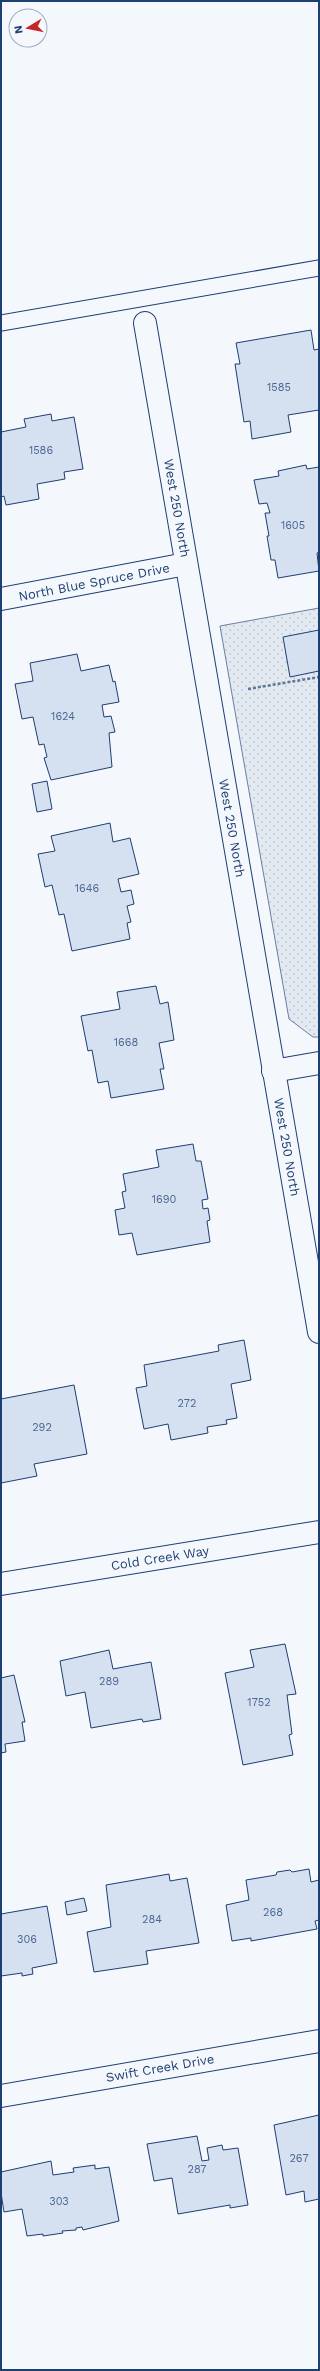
<svg xmlns="http://www.w3.org/2000/svg" width="320" height="2371" font-family="'Work Sans',sans-serif">
	<style>
		.park { fill: url(#park-dots); stroke: #687fa3 }
		.building { fill: #d5e0f0; stroke: #1d3f73 }
		.lines { fill: none; stroke-linecap: round; stroke-linejoin: round }
		.service-casing { stroke: #1d3f73; stroke-width: 17 }
		.minor-casing { stroke: #1d3f73; stroke-width: 24 }
		.path { stroke: #5e769c; stroke-width: 2.5; stroke-dasharray: 3 2; stroke-linecap: butt }
		.service { stroke: #f4f7fb; stroke-width: 15 }
		.minor { stroke: #f4f7fb; stroke-width: 22 }
		.labels { text-anchor: middle; dominant-baseline: central; stroke-width: 3; stroke-linejoin: round; paint-order: stroke }
		.number-label { font-size: 11px; fill: #4b6792 }
		.street-label { font-size: 13px; fill: #1d3f73; stroke: #f4f7fb }
	</style>
	<defs>
		<pattern id="park-dots" width="8" height="8" patternUnits="userSpaceOnUse"><rect width="8" height="8" fill="#e3e9f0"/><path d="M2 2h.1M6 6h.1" fill="none" stroke="#c2c9d1" stroke-width="1.8" stroke-linecap="round"/></pattern>
	</defs>
	<rect width="100%" height="100%" fill="#f4f7fb"/>
	<!-- park -->
	<path class="park" d="M319,608V1037H313L289,1019L220,626Z"/>
	<!-- building -->
	<g class="building">
		<path d="M311,330L314,350L319,349V410L288,415L291,432L252,439L250,421L244,422L235,364H240L236,343Z"/>
		<path d="M51,414L52,421L74,417L83,469L64,472L65,479L37,484L39,499L6,505L4,496L1,497V432L26,427L24,419Z"/>
		<path d="M306,465L307,469L319,467V552L317,553L319,571L278,578L275,560H271L267,536H269L265,513H270L267,503L259,504L254,480L279,476L278,471Z"/>
		<path d="M319,630V671L290,677L283,637Z"/>
		<path d="M77,654L81,671L109,665L113,682L115,681L119,702L102,705L104,717L111,716L115,732L109,733L112,767L51,780L44,758L47,757L44,744L39,745L33,717L22,719L15,684L33,681L30,663Z"/>
		<path d="M47,781L52,809L37,812L32,784Z"/>
		<path d="M110,823L113,842L130,838L139,874L118,879L121,892L131,890L134,904L127,906L131,922L127,923L130,939L72,951L64,914L59,915L52,885L45,887L38,854L55,851L51,836Z"/>
		<path d="M156,986L160,1004L168,1002L174,1040L159,1043L164,1069H160L164,1089L111,1098L108,1081L98,1083L92,1050L88,1051L81,1016L120,1009L117,992Z"/>
		<path d="M193,1144L196,1161H201L208,1199L202,1200L203,1209L208,1208L210,1220L207,1221L210,1242L137,1255L132,1233L119,1235L115,1210L125,1208L122,1192L126,1191L123,1174L159,1167L156,1150Z"/>
		<path d="M244,1340L251,1380L231,1384L237,1418L226,1420L227,1424L207,1427L208,1433L171,1440L168,1424L144,1429L136,1388L147,1386L144,1365L219,1351L218,1345Z"/>
		<path d="M74,1385L87,1454L34,1464L37,1476L1,1483V1399Z"/>
		<path d="M285,1644L296,1694L287,1695L292,1734L289,1735L293,1755L243,1765L225,1673L254,1667L250,1650Z"/>
		<path d="M109,1650L113,1669L151,1662L161,1719L143,1722L142,1719L91,1728L85,1692L66,1696L60,1661Z"/>
		<path d="M14,1675L25,1722H22L25,1741L5,1744L6,1752L1,1753V1678Z"/>
		<path d="M309,1869L311,1882L319,1880V1920L315,1921L317,1929L251,1941V1938L232,1941L226,1905L249,1900L246,1880L276,1875L277,1872L290,1870L292,1872Z"/>
		<path d="M169,1874L170,1881L187,1878L199,1943L146,1951L148,1964L94,1972L87,1932L111,1927L106,1885Z"/>
		<path d="M84,1898L87,1911L67,1915L65,1902Z"/>
		<path d="M47,1906L57,1963L32,1968L33,1974L22,1976V1973L1,1976V1914Z"/>
		<path d="M319,2115V2199L305,2202L304,2191L286,2195L274,2125Z"/>
		<path d="M197,2136L202,2161L209,2160L207,2148L222,2145L223,2150L238,2148L248,2205L230,2208V2205L178,2214L172,2178L154,2181L147,2144Z"/>
		<path d="M51,2161L53,2175L74,2172L73,2168L95,2165V2169L109,2167L119,2221L83,2230L82,2227L76,2228V2230L62,2231L63,2233L43,2236V2234L27,2236L22,2209L4,2212L1,2193V2172Z"/>
	</g>
	<g class="lines">
		<defs>
			<path id="service" d="M1,323L319,268"/>
			<g id="minor">
				<path d="M145,323L319,1332"/>
				<path d="M1,599L186,564"/>
				<path d="M273,1071L319,1063"/>
				<path d="M1,1584L319,1532"/>
				<path d="M1,2096L319,2041"/>
			</g>
		</defs>
		<!-- service casing -->
		<use href="#service" class="service-casing"/>
		<!-- minor casing -->
		<use href="#minor" class="minor-casing"/>
		<!-- path -->
		<path class="path" d="M248,689L319,677"/>
		<!-- service -->
		<use href="#service" class="service"/>
		<!-- minor -->
		<use href="#minor" class="minor"/>
	</g>
	<g class="labels">
		<!-- number labels -->
		<g class="number-label">
			<text x="279" y="387">1585</text>
			<text x="41" y="450">1586</text>
			<text x="293" y="525">1605</text>
			<text x="63" y="716">1624</text>
			<text x="87" y="888">1646</text>
			<text x="126" y="1042">1668</text>
			<text x="164" y="1199">1690</text>
			<text x="187" y="1403">272</text>
			<text x="42" y="1427">292</text>
			<text x="109" y="1681">289</text>
			<text x="259" y="1702">1752</text>
			<text x="273" y="1912">268</text>
			<text x="152" y="1919">284</text>
			<text x="27" y="1939">306</text>
			<text x="299" y="2158">267</text>
			<text x="197" y="2169">287</text>
			<text x="59" y="2201">303</text>
		</g>
		<!-- street labels -->
		<g class="street-label">
			<text transform="translate(177 508) rotate(80)">West 250 North</text>
			<text transform="translate(94 582) rotate(-11)">North Blue Spruce Drive</text>
			<text transform="translate(232 828) rotate(80)">West 250 North</text>
			<text transform="translate(287 1147) rotate(80)">West 250 North</text>
			<text transform="translate(160 1558) rotate(-9)">Cold Creek Way</text>
			<text transform="translate(160 2068) rotate(-10)">Swift Creek Drive</text>
		</g>
	</g>
	<!-- border -->
	<rect width="320" height="2371" fill="none" stroke="#1d3f73" stroke-width="4"/>
	<!-- north arrow -->
	<g transform="translate(28 28) rotate(260)"><circle r="19" fill="#f4f7fb" stroke="#9eadc5"/>
	<path d="M0-3L7 15L0 10L-7 15Z" fill="#c62828"/>
	<text y="-6" font-size="11" font-weight="bold" text-anchor="middle" fill="#1d3f73">N</text>
	</g>
</svg>
